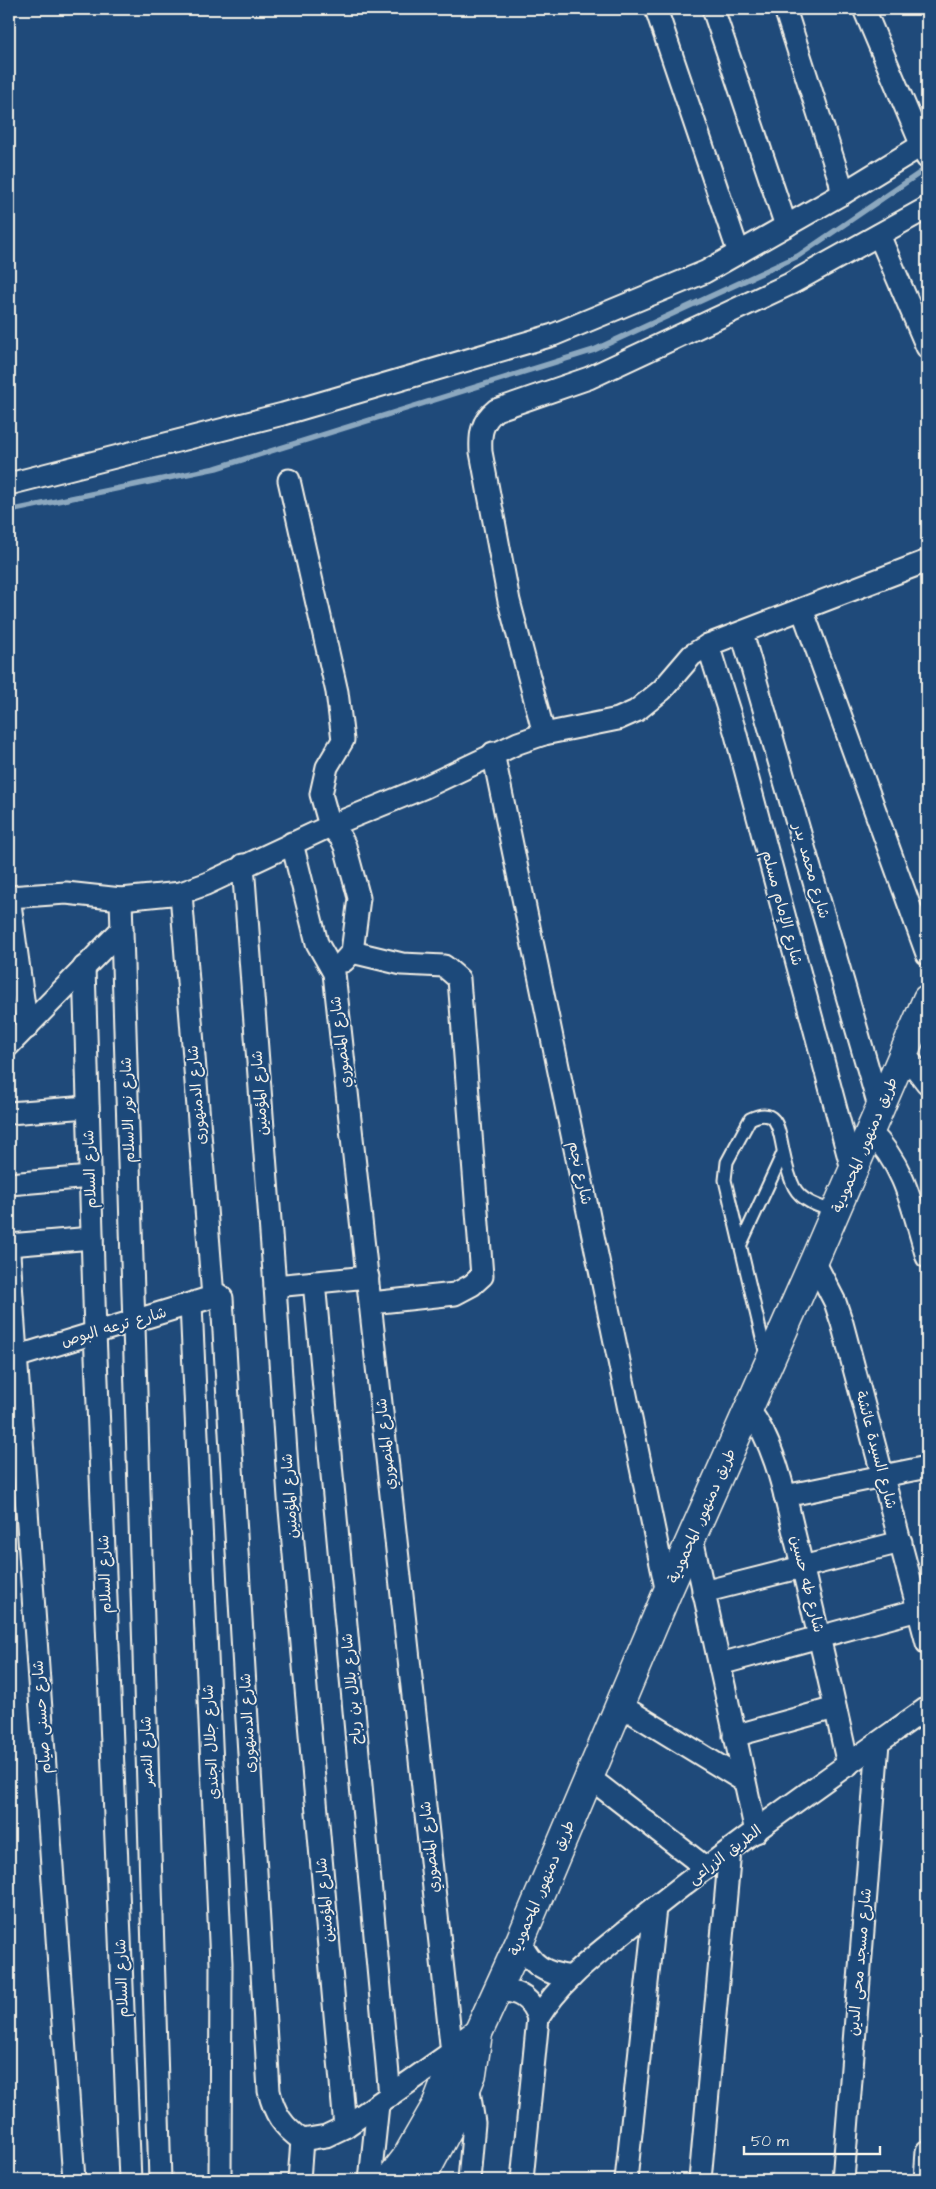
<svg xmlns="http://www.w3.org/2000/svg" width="936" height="2189" font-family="'Architects Daughter','Playpen Sans Arabic',sans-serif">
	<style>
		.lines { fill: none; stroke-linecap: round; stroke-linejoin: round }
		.stream { stroke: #8ca8bf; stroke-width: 5.5 }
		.service-casing { stroke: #f4f1e8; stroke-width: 15 }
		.minor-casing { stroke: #f4f1e8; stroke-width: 25 }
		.secondary-casing { stroke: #f4f1e8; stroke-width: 31 }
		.service { stroke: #1f4a7a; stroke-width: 11 }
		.minor { stroke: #1f4a7a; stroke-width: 21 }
		.secondary { stroke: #1f4a7a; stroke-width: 28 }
		.labels { text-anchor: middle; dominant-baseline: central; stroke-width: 4; stroke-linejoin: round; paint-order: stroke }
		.street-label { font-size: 15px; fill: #f4f1e8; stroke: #1f4a7a }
	</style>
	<rect width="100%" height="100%" fill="#1f4a7a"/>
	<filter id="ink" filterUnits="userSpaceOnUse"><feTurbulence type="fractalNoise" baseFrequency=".02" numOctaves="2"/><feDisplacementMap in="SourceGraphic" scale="10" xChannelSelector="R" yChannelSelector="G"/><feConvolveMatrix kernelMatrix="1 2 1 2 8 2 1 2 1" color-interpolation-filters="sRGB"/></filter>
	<g filter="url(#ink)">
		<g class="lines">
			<!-- stream -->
			<path class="stream" d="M9,511L216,468L594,350L798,256L927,168"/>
			<defs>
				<g id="service">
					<path d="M741,1244L783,1153"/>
					<path d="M766,1355L725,1180L727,1162L750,1119C780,1104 779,1135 784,1154C786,1164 789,1177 794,1187C802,1202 820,1207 836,1212"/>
				</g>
				<g id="minor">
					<path d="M656,9L735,242L740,252"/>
					<path d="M713,9L786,226"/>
					<path d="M785,9L840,181L842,194"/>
					<path d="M864,9L927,158"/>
					<path d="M879,235L927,347"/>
					<path d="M289,480L337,692L343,740L327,767L321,794L330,826L341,838L345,846L359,898L352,952L344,961"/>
					<path d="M9,484L283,414L553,335L705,272L842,194L927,142"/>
					<path d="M802,609L927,954"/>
					<path d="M742,633L880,1110"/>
					<path d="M708,645L735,731L853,1173"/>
					<path d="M544,734L509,601L481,452C480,435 481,422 496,410L589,378L790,284L927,208"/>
					<path d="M493,753L667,1593"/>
					<path d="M292,843L317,943L334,973L452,2053"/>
					<path d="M243,865L275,1286L289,1498L345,2127"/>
					<path d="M181,893L213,1297"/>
					<path d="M121,899L160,2180"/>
					<path d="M352,952L402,964L444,966L459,979L482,1276L472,1285L455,1294L371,1303"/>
					<path d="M84,967L95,1332L130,2180"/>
					<path d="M27,1028L9,897L66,893L121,899L181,893L206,884L330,826L423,788L518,743L544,734L618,719L636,711L662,690L692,655L708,645L927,561"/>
					<path d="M9,1045L122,929"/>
					<path d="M904,1053L927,1083"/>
					<path d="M9,1113L88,1107"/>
					<path d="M870,1132C906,1166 913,1211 927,1257"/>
					<path d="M9,1184L90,1177"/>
					<path d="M9,1245L92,1238"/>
					<path d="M9,1254L74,2180"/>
					<path d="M814,1261L835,1302L842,1323L927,1643"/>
					<path d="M314,1282L390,2096"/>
					<path d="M275,1286L368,1277"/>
					<path d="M191,1304L221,1963L220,2180"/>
					<path d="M9,1359L219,1295L222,1298L269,2091C274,2113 283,2127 302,2140"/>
					<path d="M749,1410C777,1446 786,1502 797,1545C815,1618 832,1691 848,1765"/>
					<path d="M785,1496L927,1467"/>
					<path d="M692,1538L756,1832"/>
					<path d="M703,1592L901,1542"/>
					<path d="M720,1664L918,1610"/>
					<path d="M620,1705L744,1781"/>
					<path d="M734,1736L835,1708"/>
					<path d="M590,1778L706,1868"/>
					<path d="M520,1941C532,1966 544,1973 571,1977"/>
					<path d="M498,1991C518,1990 531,1998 538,2018L522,2180"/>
					<path d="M538,2018C563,1977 602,1951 638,1921C731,1846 830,1777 927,1708"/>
					<path d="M468,2084L474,2123L469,2180"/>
					<path d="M302,2140L326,2136L345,2127L459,2047"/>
					<path d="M299,2180L302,2140"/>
					<path d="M370,2180L378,2105"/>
					<path d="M626,2180L655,1908"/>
					<path d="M700,2180L730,1850"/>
					<path d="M843,2180L878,1743"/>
					<path d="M925,2180L927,2151"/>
				</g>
				<g id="secondary">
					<path d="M389,2180L406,2158L437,2104L459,2047L478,2033"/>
					<path d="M421,2180L453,2120L472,2074L478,2033L520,1941L667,1593L814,1261L927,999"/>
				</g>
			</defs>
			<!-- service casing -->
			<use href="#service" class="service-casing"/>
			<!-- minor casing -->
			<use href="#minor" class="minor-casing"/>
			<!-- secondary casing -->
			<use href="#secondary" class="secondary-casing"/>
			<!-- service -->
			<use href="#service" class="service"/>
			<!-- minor -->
			<use href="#minor" class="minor"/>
			<!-- secondary -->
			<use href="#secondary" class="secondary"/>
		</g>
	</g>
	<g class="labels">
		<!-- street labels -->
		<g class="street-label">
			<text transform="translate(811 871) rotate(74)">شارع محمد بدر</text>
			<text transform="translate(782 908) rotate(75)">شارع الإمام مسلم</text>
			<text transform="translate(341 1042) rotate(-97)">شارع المنصوري</text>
			<text transform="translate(260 1093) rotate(-94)">شارع المؤمنين</text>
			<text transform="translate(197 1095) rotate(-95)">شارع الدمنهورى</text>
			<text transform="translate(128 1110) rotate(-92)">شارع نور الاسلام</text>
			<text transform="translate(865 1145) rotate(-67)">طريق دمنهور, المحمودية</text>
			<text transform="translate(90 1169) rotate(-92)">شارع السلام</text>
			<text transform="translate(580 1173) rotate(78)">شارع نجم</text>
			<text transform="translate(114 1327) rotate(-16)">شارع ترعه البوص</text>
			<text transform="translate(386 1444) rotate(-96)">شارع المنصوري</text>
			<text transform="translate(876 1450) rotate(75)">شارع السيدة عائشة</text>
			<text transform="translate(290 1496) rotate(-94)">شارع المؤمنين</text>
			<text transform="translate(702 1516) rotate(-66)">طريق دمنهور, المحمودية</text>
			<text transform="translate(105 1574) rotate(-92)">شارع السلام</text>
			<text transform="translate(807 1584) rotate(76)">شارع طه حسين</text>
			<text transform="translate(352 1689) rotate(-95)">شارع بلال بن رباح</text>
			<text transform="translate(42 1717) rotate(-94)">شارع حسنى صيام</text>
			<text transform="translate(248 1723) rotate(-93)">شارع الدمنهورى</text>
			<text transform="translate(211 1742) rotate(-93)">شارع جلال الجندى</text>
			<text transform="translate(147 1751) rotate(-92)">شارع النصر</text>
			<text transform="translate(430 1847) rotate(-96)">شارع المنصوري</text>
			<text transform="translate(725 1855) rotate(-37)">الطريق الزراعى</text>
			<text transform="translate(542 1888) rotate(-67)">طريق دمنهور, المحمودية</text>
			<text transform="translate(325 1900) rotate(-95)">شارع المؤمنين</text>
			<text transform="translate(860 1962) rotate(-85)">شارع مسجد محى الدين</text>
			<text transform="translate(122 1978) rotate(-92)">شارع السلام</text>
		</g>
	</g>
	<!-- margin -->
	<rect width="936" height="2189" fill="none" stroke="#1f4a7a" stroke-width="30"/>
	<rect x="15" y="15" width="906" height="2159" fill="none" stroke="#f4f1e8" stroke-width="2" filter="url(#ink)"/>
	<!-- scale -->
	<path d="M744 2146v8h136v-8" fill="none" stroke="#f4f1e8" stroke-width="2.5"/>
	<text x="751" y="2146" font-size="15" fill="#f4f1e8" stroke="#1f4a7a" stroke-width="4" paint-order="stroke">50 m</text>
</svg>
